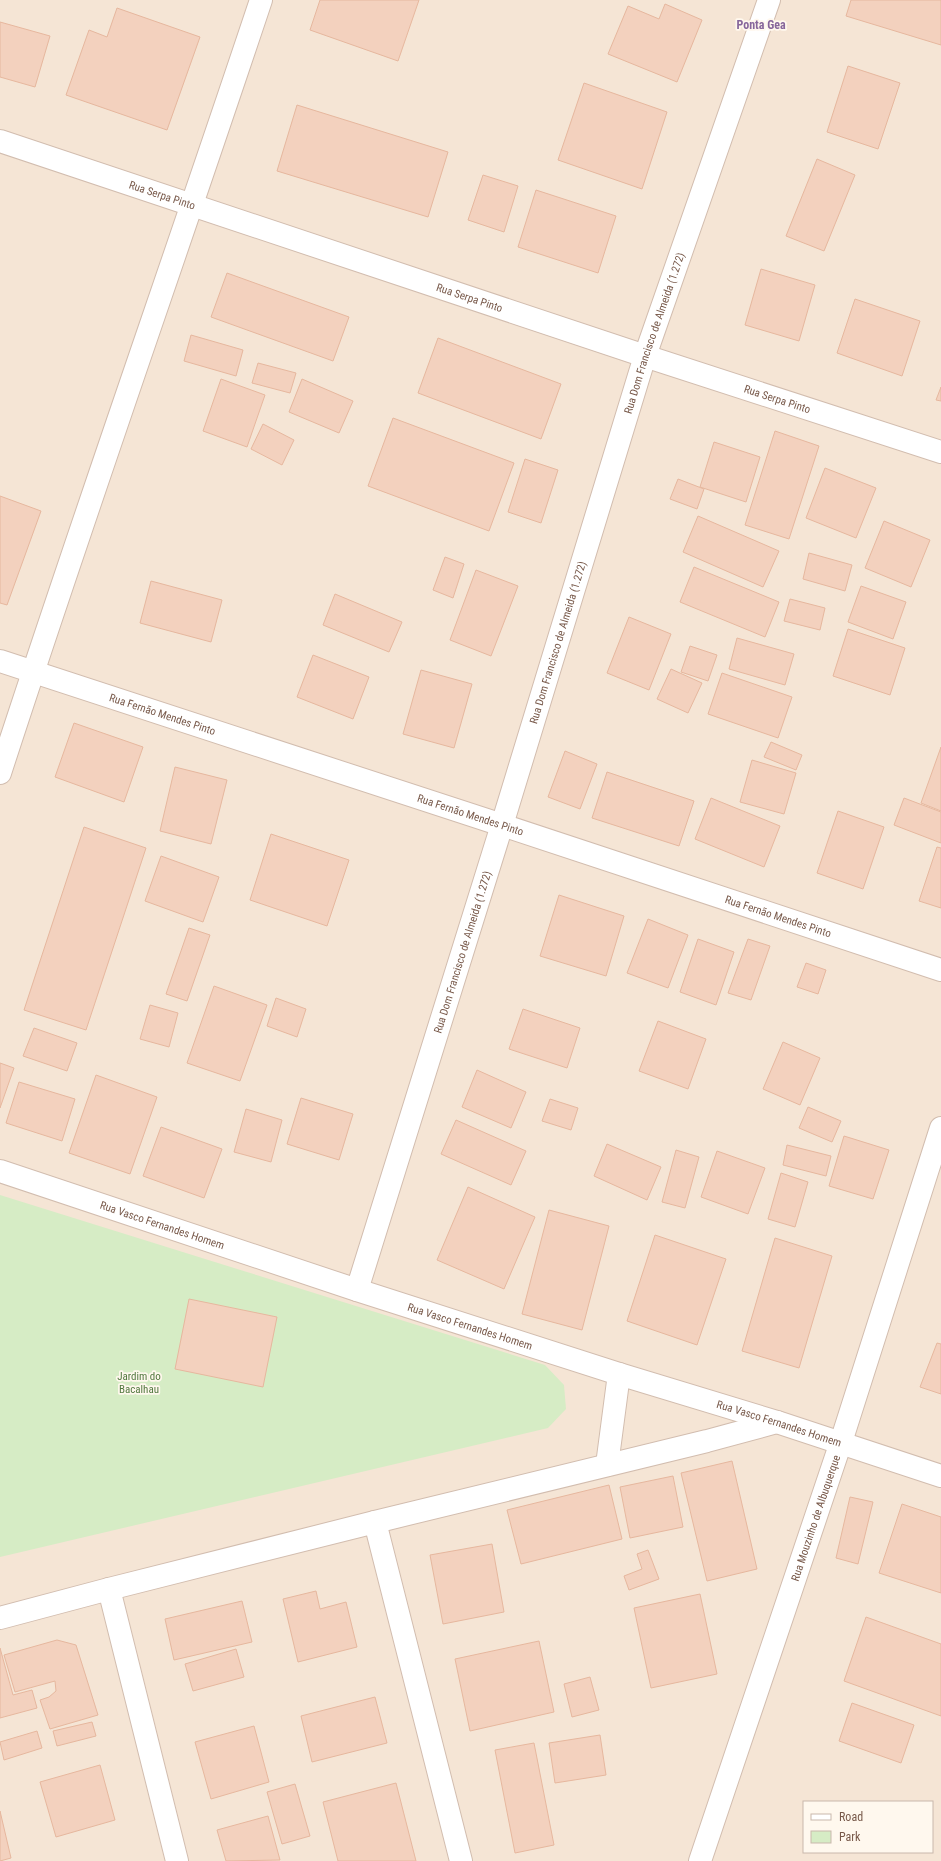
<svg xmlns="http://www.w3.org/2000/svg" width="941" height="1861" font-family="'Roboto Condensed',sans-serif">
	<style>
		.residential { fill: #f5e5d5; fill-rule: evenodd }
		.green { fill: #d6ecc5 }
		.building { fill: #f3d1be; stroke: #e6b79e }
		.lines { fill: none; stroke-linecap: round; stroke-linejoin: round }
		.minor-casing { stroke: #d2bdaf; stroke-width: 24 }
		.minor { stroke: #fff; stroke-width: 22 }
		.labels { text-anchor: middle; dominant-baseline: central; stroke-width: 3.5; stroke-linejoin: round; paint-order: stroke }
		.street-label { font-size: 11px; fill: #78594a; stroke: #fff8ee }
		.park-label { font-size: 11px; fill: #52783f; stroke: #fff8ee }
		.neighbourhood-label { font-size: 12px; font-weight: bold; fill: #87669b; stroke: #fff8ee }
	</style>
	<rect width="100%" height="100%" fill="#fdf4e7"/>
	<!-- residential -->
	<path class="residential" d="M0,0H941V1861H0ZM804,1802H932V1852H804Z"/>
	<!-- green -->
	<path class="green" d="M0,1195L545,1365L564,1385L566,1409L548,1428L0,1557Z"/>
	<!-- building -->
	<g class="building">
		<path d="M320,0H419L398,61L310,30Z"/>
		<path d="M851,0H941V45L846,16Z"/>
		<path d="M665,4L702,20L677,82L608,54L628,6L659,19Z"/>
		<path d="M117,8L200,37L167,130L66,95L89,30L107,37Z"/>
		<path d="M0,22L50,36L35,87L0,77Z"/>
		<path d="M848,66L900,83L878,149L827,132Z"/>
		<path d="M584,83L667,112L642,189L558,160Z"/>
		<path d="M297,105L448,152L428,217L277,171Z"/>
		<path d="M817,159L855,175L824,251L786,236Z"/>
		<path d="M483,175L518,186L504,232L468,220Z"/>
		<path d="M536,190L616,216L598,273L518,247Z"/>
		<path d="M761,269L815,285L799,341L745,325Z"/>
		<path d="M227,273L349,317L333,361L211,317Z"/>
		<path d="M855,299L920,321L902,376L837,353Z"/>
		<path d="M191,335L243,350L236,376L184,361Z"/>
		<path d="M438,338L561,384L541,439L418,393Z"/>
		<path d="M258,363L296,373L290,393L252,383Z"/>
		<path d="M221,379L265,395L247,447L203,431Z"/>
		<path d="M302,379L353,401L339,433L289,412Z"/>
		<path d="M941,387V401L936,400Z"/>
		<path d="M393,418L514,463L489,531L368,486Z"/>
		<path d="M263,424L294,440L282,465L251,449Z"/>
		<path d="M775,431L819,446L789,539L745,525Z"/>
		<path d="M714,442L760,457L746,502L700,487Z"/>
		<path d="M525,459L558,470L541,523L508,512Z"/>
		<path d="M825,468L876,488L856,538L806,518Z"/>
		<path d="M678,479L704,489L697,509L670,499Z"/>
		<path d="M0,496L41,511L7,605L0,603Z"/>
		<path d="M698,516L779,551L763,587L683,552Z"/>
		<path d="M884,521L930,540L911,587L865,568Z"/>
		<path d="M809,553L852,565L845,591L803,579Z"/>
		<path d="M445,557L464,564L453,598L433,590Z"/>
		<path d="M694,567L779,602L765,637L680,602Z"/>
		<path d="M476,570L518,586L491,656L450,640Z"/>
		<path d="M151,581L222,600L211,642L140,623Z"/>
		<path d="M861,586L906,602L893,639L848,622Z"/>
		<path d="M335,594L402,622L389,652L323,625Z"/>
		<path d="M790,599L825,608L820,630L784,621Z"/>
		<path d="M629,617L671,634L649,690L607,673Z"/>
		<path d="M848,629L905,648L890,695L833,676Z"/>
		<path d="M737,638L794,654L785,685L729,669Z"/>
		<path d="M690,646L717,655L708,681L681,672Z"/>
		<path d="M313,655L369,677L353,719L297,697Z"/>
		<path d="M671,669L702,683L688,713L657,699Z"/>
		<path d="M421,670L472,684L454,748L403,734Z"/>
		<path d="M722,673L792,697L778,738L708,714Z"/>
		<path d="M74,723L143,747L124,802L55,777Z"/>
		<path d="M771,742L802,755L796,770L764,757Z"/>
		<path d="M941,747V811L921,803Z"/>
		<path d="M565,751L597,764L580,809L548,797Z"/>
		<path d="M752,760L796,773L784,814L740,802Z"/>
		<path d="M175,767L227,780L211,844L160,831Z"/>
		<path d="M607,772L694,801L679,846L592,818Z"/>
		<path d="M711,798L780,826L764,867L695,839Z"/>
		<path d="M904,798L941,812V843L894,825Z"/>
		<path d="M838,811L884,827L863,889L817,873Z"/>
		<path d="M84,827L146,848L86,1030L24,1010Z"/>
		<path d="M271,834L349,860L327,926L250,900Z"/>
		<path d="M937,847L941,848V908L919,901Z"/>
		<path d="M161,856L219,877L203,922L145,901Z"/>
		<path d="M559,895L624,916L606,976L540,956Z"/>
		<path d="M648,919L688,935L668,988L627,973Z"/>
		<path d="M189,928L210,935L187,1001L166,994Z"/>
		<path d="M698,939L734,952L716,1005L680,992Z"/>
		<path d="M748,939L770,946L751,1000L728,993Z"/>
		<path d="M806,963L826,970L818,994L797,987Z"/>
		<path d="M214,986L267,1005L240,1081L187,1063Z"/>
		<path d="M276,998L306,1009L297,1037L267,1026Z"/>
		<path d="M150,1005L178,1013L169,1047L140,1039Z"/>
		<path d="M523,1009L580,1028L567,1068L509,1049Z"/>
		<path d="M658,1021L706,1039L688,1089L639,1071Z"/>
		<path d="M34,1028L77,1043L67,1071L23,1056Z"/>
		<path d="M783,1042L820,1058L800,1105L763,1089Z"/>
		<path d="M0,1063L14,1068L0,1108Z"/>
		<path d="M477,1070L526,1092L511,1128L462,1107Z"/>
		<path d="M96,1075L157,1097L130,1174L69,1153Z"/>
		<path d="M19,1082L75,1099L62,1141L6,1123Z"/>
		<path d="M301,1098L353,1114L339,1160L287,1144Z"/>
		<path d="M550,1099L578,1108L571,1130L542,1121Z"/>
		<path d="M808,1107L841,1121L832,1142L799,1128Z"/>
		<path d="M246,1109L282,1120L271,1162L234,1152Z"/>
		<path d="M456,1120L526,1151L511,1185L441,1154Z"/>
		<path d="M161,1127L222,1149L204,1198L143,1176Z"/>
		<path d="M844,1136L889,1150L873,1199L829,1186Z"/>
		<path d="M607,1144L661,1167L647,1200L594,1176Z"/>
		<path d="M787,1145L831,1156L826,1176L783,1165Z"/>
		<path d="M676,1150L699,1157L685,1208L662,1202Z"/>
		<path d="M717,1151L765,1168L748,1214L701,1197Z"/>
		<path d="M781,1173L808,1182L795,1227L768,1219Z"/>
		<path d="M468,1187L535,1217L504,1289L437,1260Z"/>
		<path d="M549,1210L609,1226L582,1330L522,1314Z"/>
		<path d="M655,1235L726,1259L697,1345L627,1321Z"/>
		<path d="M775,1238L832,1256L799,1368L742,1351Z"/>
		<path d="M189,1299L277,1317L263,1387L175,1369Z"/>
		<path d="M937,1343L941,1344V1394L920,1387Z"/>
		<path d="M732,1461L757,1569L707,1581L681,1473Z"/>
		<path d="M673,1476L683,1527L630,1538L620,1487Z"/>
		<path d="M609,1485L622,1539L521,1564L507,1510Z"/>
		<path d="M850,1497L873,1502L858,1564L836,1558Z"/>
		<path d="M902,1504L941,1517V1593L879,1573Z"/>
		<path d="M492,1544L504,1612L443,1624L430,1555Z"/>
		<path d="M648,1550L659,1579L629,1590L624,1576L642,1569L637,1554Z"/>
		<path d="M316,1591L320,1609L346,1602L357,1647L298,1662L283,1599Z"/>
		<path d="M700,1594L717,1674L651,1688L634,1608Z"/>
		<path d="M242,1601L252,1642L174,1660L165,1619Z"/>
		<path d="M866,1617L941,1644V1716L844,1681Z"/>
		<path d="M57,1640L76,1645L98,1715L50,1729L40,1700L49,1697L56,1691L55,1681L15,1692L4,1655Z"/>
		<path d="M539,1641L554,1712L470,1731L455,1659Z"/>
		<path d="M0,1648L13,1695L32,1690L37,1708L0,1718Z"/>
		<path d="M236,1649L244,1677L193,1691L185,1664Z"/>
		<path d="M590,1677L599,1710L572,1717L564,1684Z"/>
		<path d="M375,1697L387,1743L312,1762L301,1716Z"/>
		<path d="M852,1703L914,1725L901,1763L839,1741Z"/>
		<path d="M92,1722L96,1736L57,1746L53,1731Z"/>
		<path d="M254,1726L269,1782L211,1799L195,1742Z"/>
		<path d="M37,1731L42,1748L4,1760L0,1742Z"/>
		<path d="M600,1735L606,1775L555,1783L549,1743Z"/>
		<path d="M534,1743L554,1845L515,1853L495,1750Z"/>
		<path d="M100,1765L115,1820L56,1837L40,1782Z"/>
		<path d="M396,1783L416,1861H338L323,1802Z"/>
		<path d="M295,1784L310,1836L282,1844L267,1792Z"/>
		<path d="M0,1811L11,1858L0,1861Z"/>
		<path d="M268,1816L280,1860L226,1861L217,1830Z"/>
	</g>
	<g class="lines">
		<defs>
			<g id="minor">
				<path id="s1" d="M0,141L645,356L941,452"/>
				<path id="s2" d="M0,661L502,825L941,970"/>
				<path d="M0,773C84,514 175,258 261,0"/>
				<path id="s3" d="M0,1171L357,1290L619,1374L777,1422L941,1476"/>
				<path id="s4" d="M357,1290L502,825L645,356L769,0"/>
				<path d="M607,1465L619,1374"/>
				<path d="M375,1522L461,1861"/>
				<path d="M109,1589L177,1861"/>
				<path d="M0,1618L109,1589L375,1522L707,1441L777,1422"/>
				<path id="s5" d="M700,1861L841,1442L941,1128"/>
			</g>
		</defs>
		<!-- minor casing -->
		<use href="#minor" class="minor-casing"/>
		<!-- minor -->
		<use href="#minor" class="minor"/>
	</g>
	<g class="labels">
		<!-- street labels -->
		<g class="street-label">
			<text stroke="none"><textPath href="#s1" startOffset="171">Rua Serpa Pinto</textPath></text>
			<text stroke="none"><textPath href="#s1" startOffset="495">Rua Serpa Pinto</textPath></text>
			<text stroke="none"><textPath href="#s4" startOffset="1002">Rua Dom Francisco de Almeida (1.272)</textPath></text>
			<text stroke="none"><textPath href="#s1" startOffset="819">Rua Serpa Pinto</textPath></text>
			<text stroke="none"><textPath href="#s4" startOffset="678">Rua Dom Francisco de Almeida (1.272)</textPath></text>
			<text stroke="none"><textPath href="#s2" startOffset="171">Rua Fernão Mendes Pinto</textPath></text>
			<text stroke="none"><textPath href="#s2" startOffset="495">Rua Fernão Mendes Pinto</textPath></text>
			<text stroke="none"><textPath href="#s2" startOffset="819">Rua Fernão Mendes Pinto</textPath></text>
			<text stroke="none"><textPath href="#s4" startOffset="354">Rua Dom Francisco de Almeida (1.272)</textPath></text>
			<text stroke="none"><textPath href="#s3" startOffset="171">Rua Vasco Fernandes Homem</textPath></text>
			<text stroke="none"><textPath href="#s3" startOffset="495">Rua Vasco Fernandes Homem</textPath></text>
			<text stroke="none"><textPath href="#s3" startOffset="819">Rua Vasco Fernandes Homem</textPath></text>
			<text stroke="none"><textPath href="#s5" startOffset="362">Rua Mouzinho de Albuquerque</textPath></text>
		</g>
		<!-- park labels -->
		<g class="park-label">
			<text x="139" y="1376">Jardim do<tspan x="139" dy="13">Bacalhau</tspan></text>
		</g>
		<!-- neighbourhood labels -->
		<g class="neighbourhood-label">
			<text x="761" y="25">Ponta Gea</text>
		</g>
	</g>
	<!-- legend -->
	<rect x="803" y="1801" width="130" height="52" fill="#fff8ee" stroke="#c9b8ac"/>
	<rect x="811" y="1814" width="20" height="6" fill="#ffffff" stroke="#c9b8ac"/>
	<text x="839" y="1821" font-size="12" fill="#78594a">Road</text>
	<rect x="811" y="1831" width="20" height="12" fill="#d6ecc5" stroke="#c9b8ac"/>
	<text x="839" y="1841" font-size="12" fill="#78594a">Park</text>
</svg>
